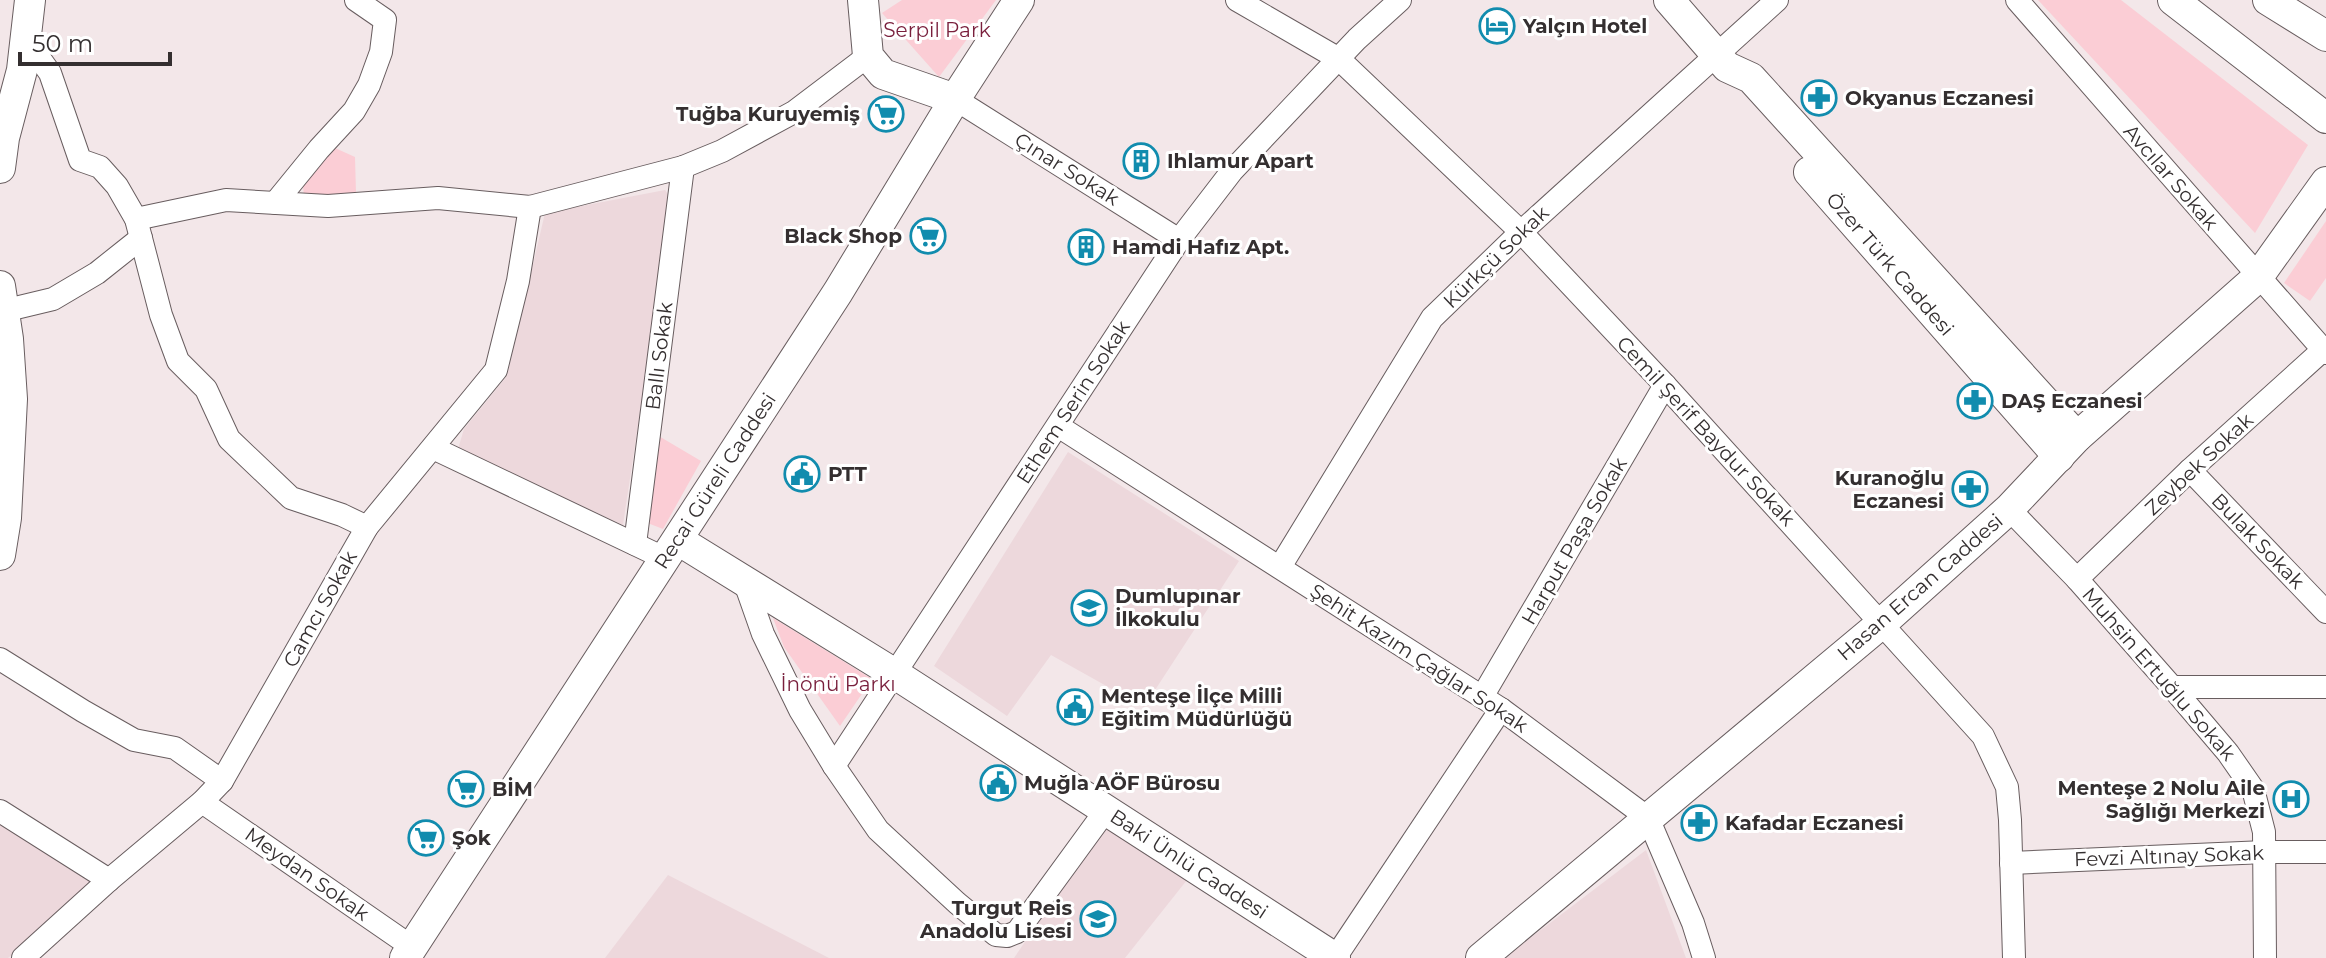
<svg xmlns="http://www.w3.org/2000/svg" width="2326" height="958" font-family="Montserrat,sans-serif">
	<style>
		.built { fill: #edd8dc }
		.green { fill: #fbcdd5 }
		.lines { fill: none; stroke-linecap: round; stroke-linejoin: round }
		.street-casing { stroke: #685d5f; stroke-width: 24 }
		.secondary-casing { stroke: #685d5f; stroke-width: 32 }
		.street { stroke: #fff; stroke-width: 22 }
		.secondary { stroke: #fff; stroke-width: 30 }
		.labels { text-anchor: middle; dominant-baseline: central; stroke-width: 6; stroke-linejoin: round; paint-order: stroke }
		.poi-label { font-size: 20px; font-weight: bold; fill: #342f30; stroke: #fff; text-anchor: start }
		.park-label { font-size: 20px; fill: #791f3c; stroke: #fff }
		.street-label { font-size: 20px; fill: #342f30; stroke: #fff }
	</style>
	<rect width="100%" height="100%" fill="#f3e7e9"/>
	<!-- built -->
	<g class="built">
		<path d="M665,190L672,200L623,525L458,449L464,429L507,376L545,213Z"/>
		<path d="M1068,452L1239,561L1144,707L1051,655L1007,716L934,666Z"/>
		<path d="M0,824L93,884L8,958H0Z"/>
		<path d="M1104,826L1187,880L1125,958H1014Z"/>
		<path d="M1646,850L1686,958H1504Z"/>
		<path d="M668,875L829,958H605Z"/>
	</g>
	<!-- green -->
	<g class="green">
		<path d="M902,0H996L939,77L882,13Z"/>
		<path d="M2038,0H2121L2308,145L2255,233Z"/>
		<path d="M335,148L355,157L356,193L304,197L303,185Z"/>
		<path d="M2326,221V278L2310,301L2284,283Z"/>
		<path d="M657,435L701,461L663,529L645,522Z"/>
		<path d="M773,618L872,679L840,726L784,647Z"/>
	</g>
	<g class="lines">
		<defs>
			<g id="street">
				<path d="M1237,0L1339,59L1521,232L1665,385L1983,736L2007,787L2010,820L2014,958"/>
				<path d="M2017,0L2326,353"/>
				<path d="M25,38L50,73L80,160L100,167L117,186L136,219L161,315L178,361L206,389L229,439L291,498L342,515L367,527"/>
				<path d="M955,99L1179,240"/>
				<path d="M275,203L319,149L354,111L369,85L381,52L385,20L356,0"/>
				<path d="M136,219L226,200L328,206L438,198L530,207L683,167L722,151L794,112L868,56"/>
				<path d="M3,311L53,299L97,273L141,238"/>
				<path d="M1058,426L1501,709L1648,818L1693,923L1704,958"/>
				<path d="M433,448L666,559"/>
				<path d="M2190,470L2326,612"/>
				<path d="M2009,509L2077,579L2172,687L2228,753L2253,789L2264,832L2265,958"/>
				<path d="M635,544L683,167"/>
				<path d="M1280,567L1432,318L1521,232L1777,0"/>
				<path d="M2077,579L2190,470L2323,350"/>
				<path d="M744,580L763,634L800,710L834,766L878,830L957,903L996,935L1007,936L1017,932L1106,810"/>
				<path d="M0,659L83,711L134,740L175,748L222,781"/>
				<path d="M2172,687H2326"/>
				<path d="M1482,697L1665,385"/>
				<path d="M834,766L1179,240L1232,171L1357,39L1400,0"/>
				<path d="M202,802L412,947"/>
				<path d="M0,811L109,880"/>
				<path d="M2011,863L2265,852H2326"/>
				<path d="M23,958L109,880L202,802L222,781L367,527L496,370L518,281L530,207"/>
				<path d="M1335,958L1501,709"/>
			</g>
			<g id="secondary">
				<path d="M863,0L868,56L883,74L955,99"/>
				<path d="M1669,0L1727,67L1751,78L2077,437"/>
				<path d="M2173,0L2326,118"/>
				<path d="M2268,0L2326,36"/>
				<path d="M0,168L4,138L22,70L30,0"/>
				<path d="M1809,172L2059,457"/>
				<path d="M0,286L8,339L12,399L6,518L0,555"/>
				<path d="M678,540L895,674L1335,958"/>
				<path d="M405,958L838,292L955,99L1019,0"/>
				<path d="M1481,958L1882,623L2009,509L2077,437L2258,277L2326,182"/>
			</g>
		</defs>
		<!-- street casing -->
		<use href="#street" class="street-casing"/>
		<!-- secondary casing -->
		<use href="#secondary" class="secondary-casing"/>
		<!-- street -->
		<use href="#street" class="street"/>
		<!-- secondary -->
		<use href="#secondary" class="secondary"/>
	</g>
	<!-- icons -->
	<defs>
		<symbol id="hotel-ring" viewBox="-11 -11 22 22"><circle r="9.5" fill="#fff" stroke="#118cae" stroke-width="1.5"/><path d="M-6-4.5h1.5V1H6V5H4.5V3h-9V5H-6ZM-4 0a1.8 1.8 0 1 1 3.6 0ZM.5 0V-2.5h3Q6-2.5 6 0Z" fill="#118cae"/></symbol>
		<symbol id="pharmacy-ring" viewBox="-11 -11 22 22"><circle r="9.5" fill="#fff" stroke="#118cae" stroke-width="1.5"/><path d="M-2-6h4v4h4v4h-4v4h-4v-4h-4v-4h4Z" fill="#118cae"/></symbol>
		<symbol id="supermarket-ring" viewBox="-11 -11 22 22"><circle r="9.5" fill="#fff" stroke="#118cae" stroke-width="1.5"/><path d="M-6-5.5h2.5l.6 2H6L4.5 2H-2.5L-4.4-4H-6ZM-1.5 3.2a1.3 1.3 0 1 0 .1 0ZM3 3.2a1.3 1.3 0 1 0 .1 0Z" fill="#118cae"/></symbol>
		<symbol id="building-ring" viewBox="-11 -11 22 22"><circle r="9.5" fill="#fff" stroke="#118cae" stroke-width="1.5"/><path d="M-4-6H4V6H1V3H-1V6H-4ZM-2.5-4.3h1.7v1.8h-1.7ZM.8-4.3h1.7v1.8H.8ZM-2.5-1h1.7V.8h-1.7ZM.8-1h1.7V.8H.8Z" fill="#118cae"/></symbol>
		<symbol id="civic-ring" viewBox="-11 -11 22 22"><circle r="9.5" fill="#fff" stroke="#118cae" stroke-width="1.5"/><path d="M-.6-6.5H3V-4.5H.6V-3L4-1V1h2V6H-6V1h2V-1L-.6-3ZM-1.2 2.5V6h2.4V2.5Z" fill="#118cae"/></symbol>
		<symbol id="school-ring" viewBox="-11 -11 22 22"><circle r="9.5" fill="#fff" stroke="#118cae" stroke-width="1.5"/><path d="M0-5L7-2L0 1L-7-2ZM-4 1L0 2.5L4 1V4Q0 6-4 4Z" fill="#118cae"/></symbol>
		<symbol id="hospital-ring" viewBox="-11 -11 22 22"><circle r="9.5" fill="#fff" stroke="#118cae" stroke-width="1.5"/><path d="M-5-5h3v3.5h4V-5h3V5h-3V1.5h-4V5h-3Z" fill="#118cae"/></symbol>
	</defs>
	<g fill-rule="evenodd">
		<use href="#hotel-ring" x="1477" y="6" width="40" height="40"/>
		<use href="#pharmacy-ring" x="1799" y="78" width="40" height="40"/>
		<use href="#supermarket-ring" x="866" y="94" width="40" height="40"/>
		<use href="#building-ring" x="1121" y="141" width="40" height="40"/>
		<use href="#supermarket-ring" x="908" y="216" width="40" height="40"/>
		<use href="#building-ring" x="1066" y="227" width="40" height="40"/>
		<use href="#pharmacy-ring" x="1955" y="381" width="40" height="40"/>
		<use href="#civic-ring" x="782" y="454" width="40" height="40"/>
		<use href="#pharmacy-ring" x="1950" y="469" width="40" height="40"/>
		<use href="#school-ring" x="1069" y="588" width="40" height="40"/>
		<use href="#civic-ring" x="1055" y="687" width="40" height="40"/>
		<use href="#civic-ring" x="978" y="763" width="40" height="40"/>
		<use href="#supermarket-ring" x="446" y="769" width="40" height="40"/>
		<use href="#hospital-ring" x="2271" y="779" width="40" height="40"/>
		<use href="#pharmacy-ring" x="1679" y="803" width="40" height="40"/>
		<use href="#supermarket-ring" x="406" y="818" width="40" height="40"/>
		<use href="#school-ring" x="1078" y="899" width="40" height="40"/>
	</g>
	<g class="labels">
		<!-- poi labels -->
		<g class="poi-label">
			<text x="1523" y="26">Yalçın Hotel</text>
			<text x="1845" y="98">Okyanus Eczanesi</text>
			<text x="860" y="114" text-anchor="end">Tuğba Kuruyemiş</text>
			<text x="1167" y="161">Ihlamur Apart</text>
			<text x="902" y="236" text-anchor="end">Black Shop</text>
			<text x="1112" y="247">Hamdi Hafız Apt.</text>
			<text x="2001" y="401">DAŞ Eczanesi</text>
			<text x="828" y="474">PTT</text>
			<text x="1944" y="478" text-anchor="end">Kuranoğlu<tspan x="1944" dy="23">Eczanesi</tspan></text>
			<text x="1115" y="596">Dumlupınar<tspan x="1115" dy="23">İlkokulu</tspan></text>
			<text x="1101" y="696">Menteşe İlçe Milli<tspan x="1101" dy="23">Eğitim Müdürlüğü</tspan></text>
			<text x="1024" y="783">Muğla AÖF Bürosu</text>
			<text x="2265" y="788" text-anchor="end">Menteşe 2 Nolu Aile<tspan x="2265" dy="23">Sağlığı Merkezi</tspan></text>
			<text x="492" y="789">BİM</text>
			<text x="1725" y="823">Kafadar Eczanesi</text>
			<text x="452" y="838">Şok</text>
			<text x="1072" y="908" text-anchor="end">Turgut Reis<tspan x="1072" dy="23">Anadolu Lisesi</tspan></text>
		</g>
		<!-- park labels -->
		<g class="park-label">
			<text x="937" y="30">Serpil Park</text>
			<text x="838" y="684">İnönü Parkı</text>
		</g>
		<!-- street labels -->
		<g class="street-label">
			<text transform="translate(1067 169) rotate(32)">Çınar Sokak</text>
			<text transform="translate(2171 177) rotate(49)">Avcılar Sokak</text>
			<text transform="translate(1496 257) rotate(-44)">Kürkçü Sokak</text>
			<text transform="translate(1890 264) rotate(49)">Özer Türk Caddesi</text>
			<text transform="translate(659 356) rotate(-83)">Ballı Sokak</text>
			<text transform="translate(1073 402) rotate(-57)">Ethem Serin Sokak</text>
			<text transform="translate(1706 431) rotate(47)">Cemil Şerif Baydur Sokak</text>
			<text transform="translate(2199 464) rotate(-43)">Zeybek Sokak</text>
			<text transform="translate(715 481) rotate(-57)">Recai Güreli Caddesi</text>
			<text transform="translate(1574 541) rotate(-60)">Harput Paşa Sokak</text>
			<text transform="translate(2258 541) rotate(46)">Bulak Sokak</text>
			<text transform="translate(1920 587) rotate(-41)">Hasan Ercan Caddesi</text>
			<text transform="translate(320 609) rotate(-61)">Camcı Sokak</text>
			<text transform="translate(1419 658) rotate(33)">Şehit Kazım Çağlar Sokak</text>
			<text transform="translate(2159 674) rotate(49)">Muhsin Ertuğlu Sokak</text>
			<text transform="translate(2169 856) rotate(-2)">Fevzi Altınay Sokak</text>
			<text transform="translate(1189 864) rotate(33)">Baki Ünlü Caddesi</text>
			<text transform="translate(307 874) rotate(35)">Meydan Sokak</text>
		</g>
	</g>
	<!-- scale -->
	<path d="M20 52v12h150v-12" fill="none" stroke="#342f30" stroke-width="4"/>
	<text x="32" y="52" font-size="24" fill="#342f30" stroke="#ffffff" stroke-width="6" paint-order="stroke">50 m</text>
</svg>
